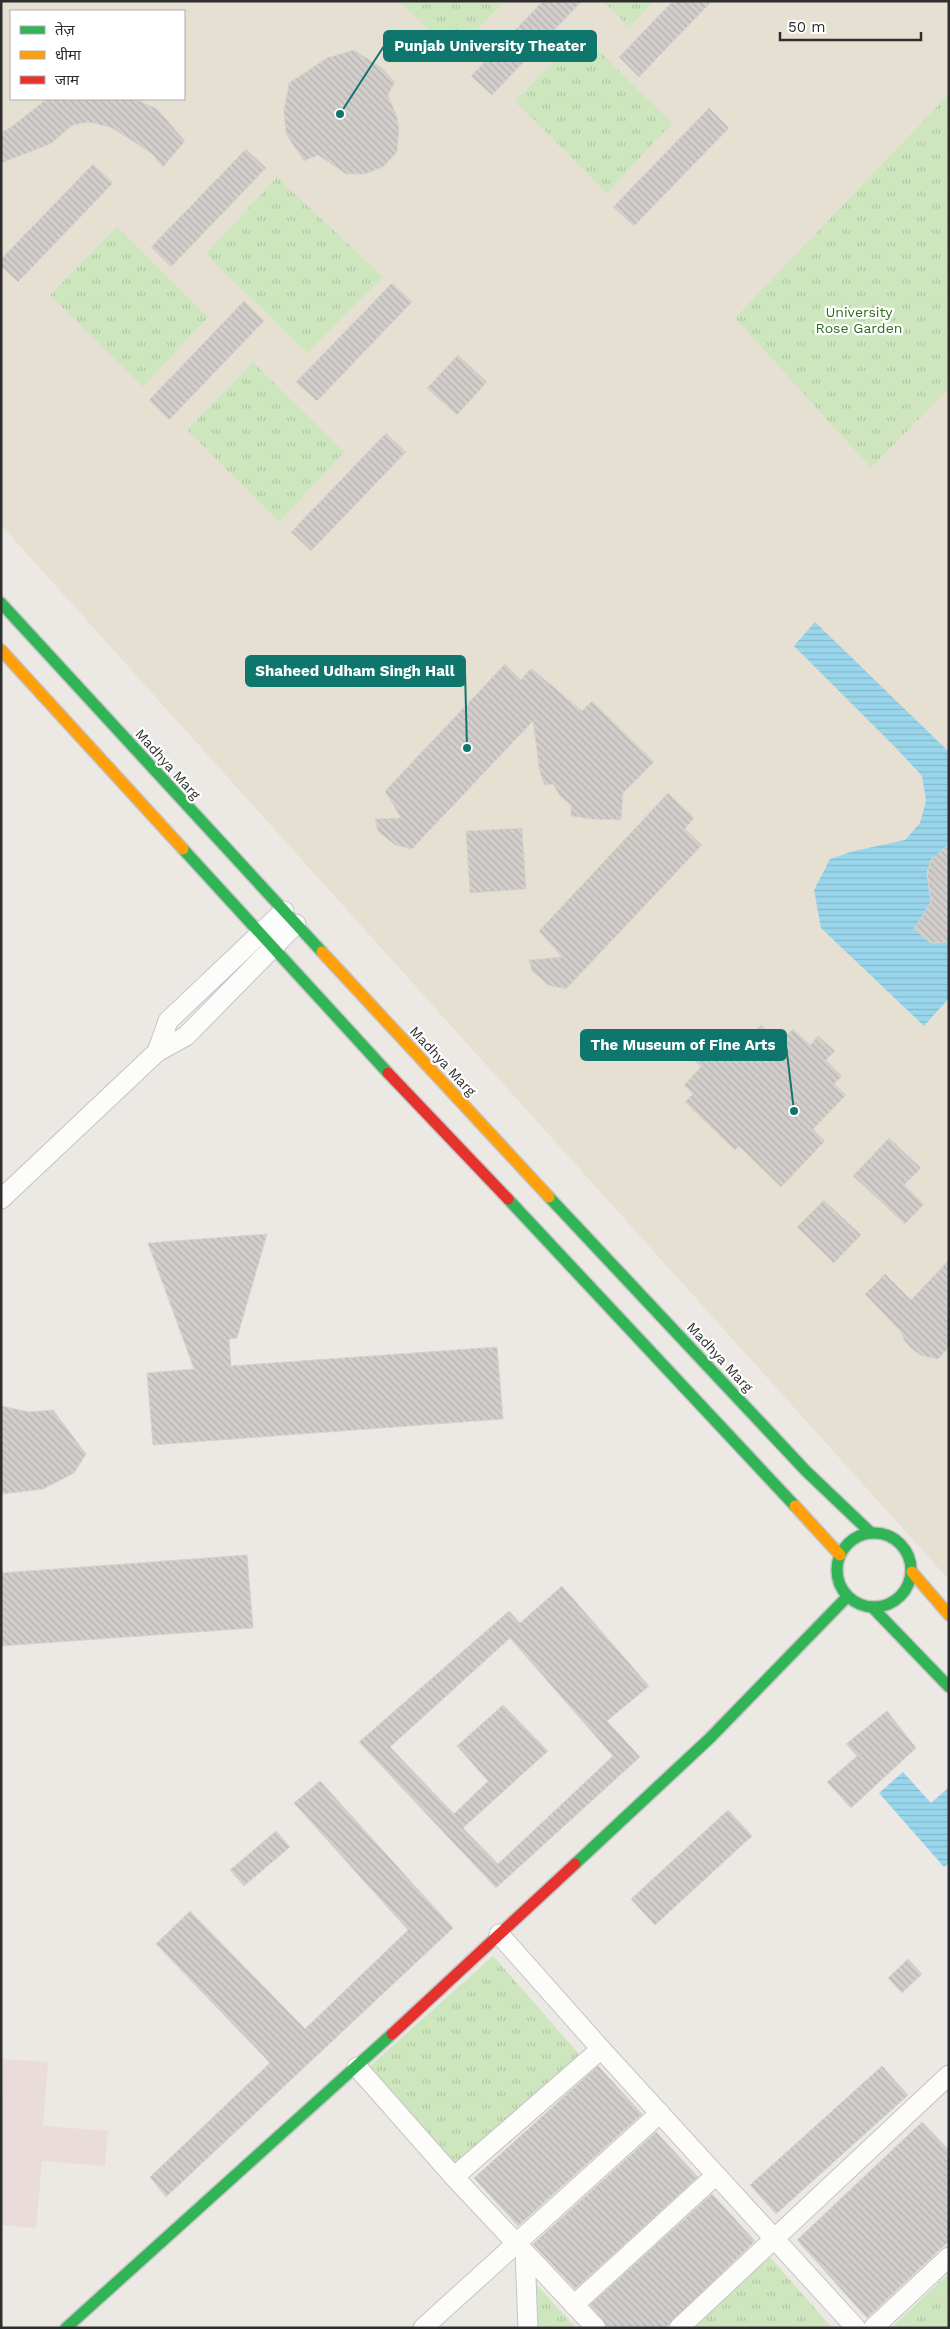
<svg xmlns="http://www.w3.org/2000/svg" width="950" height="2329" font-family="'Work Sans','Noto Sans Devanagari',sans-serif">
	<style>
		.education { fill: #e6e0d3; fill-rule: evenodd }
		.medical { fill: #e9dcdb }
		.park { fill: url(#park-tufts) }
		.water { fill: url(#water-rules) }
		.building { fill: url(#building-back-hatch); stroke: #d7d4d0; fill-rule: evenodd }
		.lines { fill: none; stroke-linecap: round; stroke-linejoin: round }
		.street-casing { stroke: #c5c4c5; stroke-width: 21 }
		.fast-casing { stroke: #c5c4c5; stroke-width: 14 }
		.slow-casing { stroke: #c5c4c5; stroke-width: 14 }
		.jam-casing { stroke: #c5c4c5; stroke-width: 14 }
		.street { stroke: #fcfcfb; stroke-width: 19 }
		.fast { stroke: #30b455; stroke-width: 11 }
		.slow { stroke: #ff9f0a; stroke-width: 11 }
		.jam { stroke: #e5322d; stroke-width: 11 }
		.labels { text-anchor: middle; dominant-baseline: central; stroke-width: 4.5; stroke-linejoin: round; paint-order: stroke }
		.park-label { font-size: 14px; fill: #2c6e1b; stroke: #fff }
		.street-label { font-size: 14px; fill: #2e2e2e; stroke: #fff }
		.leader { fill: none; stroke: #0f766e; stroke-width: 2 }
		.callout-dot { fill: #0f766e; stroke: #fff; stroke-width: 2 }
		.callout { fill: #0f766e; stroke: #0f766e; stroke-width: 2 }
		.callout-label { font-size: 15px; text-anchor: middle; font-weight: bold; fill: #fff }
	</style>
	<defs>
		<pattern id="park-tufts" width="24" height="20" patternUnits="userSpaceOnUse" patternTransform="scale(1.25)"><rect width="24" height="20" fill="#cee6be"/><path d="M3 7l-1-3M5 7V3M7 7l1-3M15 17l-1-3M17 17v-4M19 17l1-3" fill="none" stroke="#b1c6a4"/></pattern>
		<pattern id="water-rules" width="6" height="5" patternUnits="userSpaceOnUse" patternTransform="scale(1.25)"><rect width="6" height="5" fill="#99d6ec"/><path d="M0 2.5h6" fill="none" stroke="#84b8cb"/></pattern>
		<pattern id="building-back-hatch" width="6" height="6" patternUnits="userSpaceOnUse" patternTransform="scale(1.25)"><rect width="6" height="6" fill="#d1cecb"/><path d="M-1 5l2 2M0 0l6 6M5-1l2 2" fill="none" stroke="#b4b1af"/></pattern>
	</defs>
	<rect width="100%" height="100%" fill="#ece8e4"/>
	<!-- education -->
	<path class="education" d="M1,1H949V1580L1,525ZM11,11H184V99H11Z"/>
	<!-- medical -->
	<path class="medical" d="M3,2059L48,2062L43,2126L108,2131L105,2166L42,2161L36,2228L1,2225Z"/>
	<!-- park -->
	<g class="park">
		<path d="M399,1H504L454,55Z"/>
		<path d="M603,1H654L629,27Z"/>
		<path d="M581,33L672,123L607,193L515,101Z"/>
		<path d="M949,94V388L871,468L735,318Z"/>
		<path d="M277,177L383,277L307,353L206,254Z"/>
		<path d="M117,227L208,317L143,387L50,295Z"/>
		<path d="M253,362L344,452L279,522L187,430Z"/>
		<path d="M493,1956L580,2055L455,2164L370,2066Z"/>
		<path d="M769,2256L832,2328H692Z"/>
		<path d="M949,2273V2328H891Z"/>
		<path d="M535,2283L576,2328H539L535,2304Z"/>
	</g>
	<!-- water -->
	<g class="water">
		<path d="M815,622L949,752V848L931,860L927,873L931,902L914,929C926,938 933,945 949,941V998L924,1026L821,928L814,890L830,859L854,851L905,840L920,823L926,801L922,776L897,749L794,646Z"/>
		<path d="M903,1772L931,1803L948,1788L949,1790V1863L944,1867L879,1793Z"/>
	</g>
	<!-- building -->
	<g class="building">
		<path d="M543,1H582L492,95L471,76Z"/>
		<path d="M673,1H712L639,77L619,57Z"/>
		<path d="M354,50L382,68L395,82L388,95L397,117L399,130L397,152L383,167L365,174H346L318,155L304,161L286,134L284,110L289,83L327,58Z"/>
		<path d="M47,99H135L157,109L185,141L163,167L152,154L130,139L110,127L89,122L73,125L50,144L1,163V132L7,130Z"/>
		<path d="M709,108L729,128L634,226L613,207Z"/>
		<path d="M246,149L266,168L171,267L151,247Z"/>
		<path d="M93,164L113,183L18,282L1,266V259Z"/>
		<path d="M392,283L412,302L317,401L296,382Z"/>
		<path d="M244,301L264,321L169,420L149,400Z"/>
		<path d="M458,355L487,382L457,415L427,388Z"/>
		<path d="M386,433L406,452L311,551L291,532Z"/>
		<path d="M505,664L521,680L531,668L582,711L592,701L654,762L623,793L621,820L591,819L571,816V805L560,796L553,784L544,785L539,768L533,721L412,849L395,845L378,831L375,819L401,818L385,791Z"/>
		<path d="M668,793L694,818L685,829L702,845L566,989L548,985L532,971L529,960L562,957L539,931Z"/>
		<path d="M522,828L526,889L470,893L466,831Z"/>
		<path d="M949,844V941L940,943L930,942L914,929L931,902L927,873L931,860Z"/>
		<path d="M761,1025L780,1042L793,1029L810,1045L818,1036L835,1051L826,1060L842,1076L834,1084L846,1095L813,1129L825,1141L781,1187L739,1146L735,1150L685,1102L693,1094L684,1085L701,1067L691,1057L707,1040L717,1049L734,1032L744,1043Z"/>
		<path d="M889,1138L921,1168L904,1185L924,1204L905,1224L853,1176Z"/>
		<path d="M824,1200L861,1235L834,1263L797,1227Z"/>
		<path d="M267,1234L237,1338L229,1339L231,1366L497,1347L503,1419L153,1445L147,1373L194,1369L148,1243Z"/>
		<path d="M949,1260V1347L938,1359L920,1355L910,1347L904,1340L901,1332L865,1294L885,1274L911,1300Z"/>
		<path d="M1,1406L29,1412L53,1410L86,1454L74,1473L43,1489L1,1494Z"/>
		<path d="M247,1555L253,1628L1,1646V1573Z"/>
		<path d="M562,1586L649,1686L607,1721L640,1757L496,1888L359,1742L509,1611L520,1623ZM510,1638L613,1756L498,1864L463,1828L548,1751L503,1705L457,1746L488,1781L454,1814L390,1747Z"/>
		<path d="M887,1711L916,1748L851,1808L827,1782L857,1756L846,1744Z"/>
		<path d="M320,1781L453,1928L166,2197L150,2177L270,2063L156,1944L190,1911L305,2029L408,1930L294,1803Z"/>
		<path d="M728,1810L752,1836L655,1925L631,1899Z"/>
		<path d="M276,1831L290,1847L244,1886L230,1870Z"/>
		<path d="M908,1959L922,1974L902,1993L888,1978Z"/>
		<path d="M598,2066L642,2114L518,2226L474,2178Z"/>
		<path d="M882,2066L908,2095L776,2214L750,2185Z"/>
		<path d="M922,2122L949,2150V2241L867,2318L797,2240Z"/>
		<path d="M656,2132L698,2177L575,2289L533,2244Z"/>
		<path d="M712,2194L755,2241L665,2328H609L590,2305Z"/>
	</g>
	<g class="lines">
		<defs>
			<g id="street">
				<path d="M157,1052L168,1021L284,911"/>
				<path d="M1,1199L157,1052L186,1036L296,924"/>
				<path d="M499,1934L601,2049L856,2328"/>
				<path d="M357,2067L454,2177L596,2328"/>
				<path d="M454,2177L601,2049"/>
				<path d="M525,2253L528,2328"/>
				<path d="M574,2305L716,2175"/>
				<path d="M423,2328L660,2113"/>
				<path d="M679,2328L949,2075"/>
				<path d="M873,2328L949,2257"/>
			</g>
			<g id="fast">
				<path d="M1,603L322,952"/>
				<path d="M183,849L388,1073"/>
				<path d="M549,1197L806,1471L870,1532"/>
				<path d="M508,1199L795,1506"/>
				<circle cx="874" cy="1570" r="37"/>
				<path d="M872,1607L949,1687"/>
				<path d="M575,1864L710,1738L847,1597"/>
				<path d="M66,2328L392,2034"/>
			</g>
			<g id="slow">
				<path d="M1,650L183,849"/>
				<path d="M322,952L549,1197"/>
				<path d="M795,1506L840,1555"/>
				<path d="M912,1572L949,1615"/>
			</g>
			<g id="jam">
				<path d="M388,1073L508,1199"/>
				<path d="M392,2034L575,1864"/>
			</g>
		</defs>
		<!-- street casing -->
		<use href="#street" class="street-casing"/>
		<!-- fast casing -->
		<use href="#fast" class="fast-casing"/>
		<!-- slow casing -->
		<use href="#slow" class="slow-casing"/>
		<!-- jam casing -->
		<use href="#jam" class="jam-casing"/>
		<!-- street -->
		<use href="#street" class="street"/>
		<!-- fast -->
		<use href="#fast" class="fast"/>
		<!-- slow -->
		<use href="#slow" class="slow"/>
		<!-- jam -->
		<use href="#jam" class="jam"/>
	</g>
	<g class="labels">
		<!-- park labels -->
		<g class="park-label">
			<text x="859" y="312">University<tspan x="859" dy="16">Rose Garden</tspan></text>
		</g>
		<!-- street labels -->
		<g class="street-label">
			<text transform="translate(168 764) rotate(48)">Madhya Marg</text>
			<text transform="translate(443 1061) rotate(47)">Madhya Marg</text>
			<text transform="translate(720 1357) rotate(47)">Madhya Marg</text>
		</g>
	</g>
	<!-- callouts -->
	<path class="leader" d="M340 114L384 46M467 748L465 671M794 1111L786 1045"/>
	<g class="callout-dot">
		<circle cx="340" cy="114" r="5"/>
		<circle cx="467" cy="748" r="5"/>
		<circle cx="794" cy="1111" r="5"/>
	</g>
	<g class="callout">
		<rect x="384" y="31" width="212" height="30" rx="5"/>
		<rect x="246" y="656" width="219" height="30" rx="5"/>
		<rect x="581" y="1030" width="205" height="30" rx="5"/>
	</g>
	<g class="callout-label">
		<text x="490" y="51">Punjab University Theater</text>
		<text x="355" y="676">Shaheed Udham Singh Hall</text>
		<text x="683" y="1050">The Museum of Fine Arts</text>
	</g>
	<!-- border -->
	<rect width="950" height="2329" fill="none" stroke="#2e2e2e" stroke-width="5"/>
	<!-- legend -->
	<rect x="10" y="10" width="175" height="90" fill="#ffffff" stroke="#ababab"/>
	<rect x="20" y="26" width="25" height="8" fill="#30b455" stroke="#ababab"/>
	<text x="55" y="35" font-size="15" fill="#2e2e2e">तेज़</text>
	<rect x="20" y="51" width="25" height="8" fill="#ff9f0a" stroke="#ababab"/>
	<text x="55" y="60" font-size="15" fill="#2e2e2e">धीमा</text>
	<rect x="20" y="76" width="25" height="8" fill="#e5322d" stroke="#ababab"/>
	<text x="55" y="85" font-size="15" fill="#2e2e2e">जाम</text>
	<!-- scale -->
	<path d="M780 32v8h141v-8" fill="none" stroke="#2e2e2e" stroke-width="2.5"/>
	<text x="788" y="32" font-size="15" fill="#2e2e2e" stroke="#ffffff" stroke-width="4" paint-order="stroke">50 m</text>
</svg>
